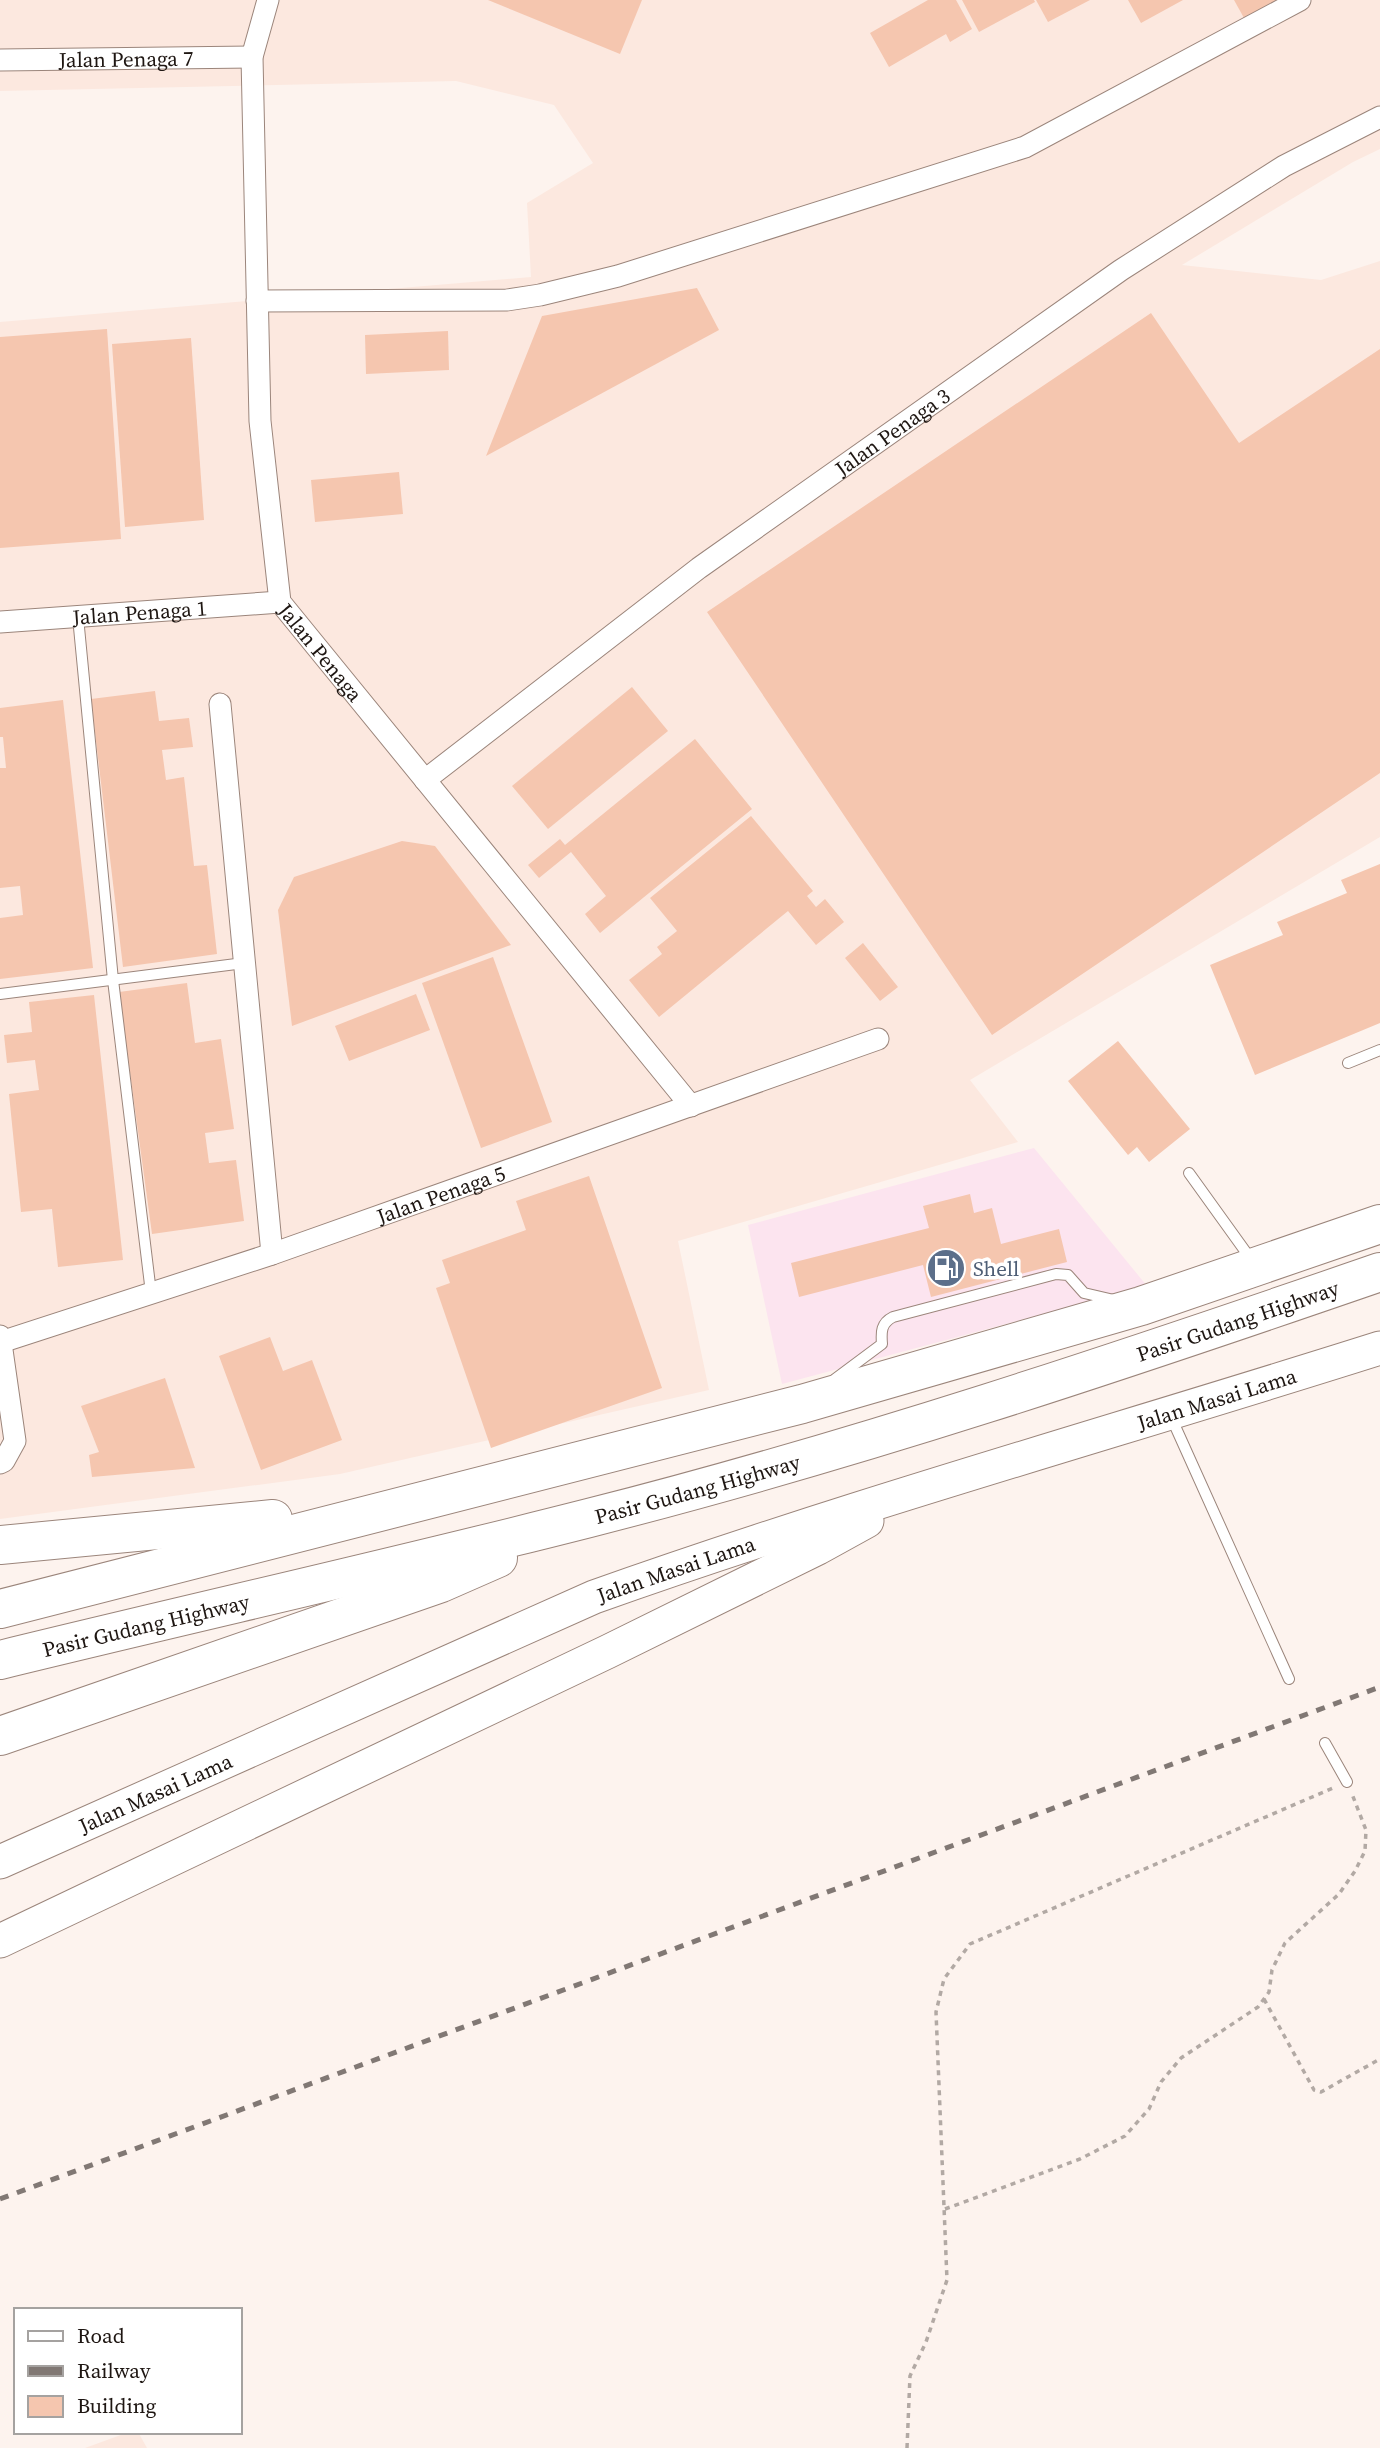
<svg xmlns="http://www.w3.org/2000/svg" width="1380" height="2448" font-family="'Source Serif 4',serif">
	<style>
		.commercial { fill: #fce4ef }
		.built { fill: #fce8df }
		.building { fill: #f5c6af }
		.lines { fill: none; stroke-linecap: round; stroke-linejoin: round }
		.lane-casing { stroke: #9b857b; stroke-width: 12 }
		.street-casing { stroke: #9b857b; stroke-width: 23 }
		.primary-casing { stroke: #9b857b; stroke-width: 35 }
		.highway-casing { stroke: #9b857b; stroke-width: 40 }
		.path { stroke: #b2a9a4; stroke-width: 3.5; stroke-dasharray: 5 5; stroke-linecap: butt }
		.lane { stroke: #fff; stroke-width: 10 }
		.street { stroke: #fff; stroke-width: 21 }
		.primary { stroke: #fff; stroke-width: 33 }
		.highway { stroke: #fff; stroke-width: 38 }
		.rail { stroke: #817874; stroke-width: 5; stroke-dasharray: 9 9; stroke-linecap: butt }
		.labels { text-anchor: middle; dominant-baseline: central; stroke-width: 7; stroke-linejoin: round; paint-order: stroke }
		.street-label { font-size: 21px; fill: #1e1612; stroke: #fff }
		.service-label { font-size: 21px; fill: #4e5e75; stroke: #fff; text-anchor: start }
	</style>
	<rect width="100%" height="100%" fill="#fdf3ee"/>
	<!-- commercial -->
	<path class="commercial" d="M1034,1148L1147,1286L782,1384L748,1225Z"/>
	<!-- built -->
	<g class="built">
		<path d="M0,0H1380V149L1353,162L1182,265L1321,280L1380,261V837L970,1080L1018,1142L678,1241L709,1390L340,1474L0,1519V322L531,277L527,203L593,163L554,105L456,81L0,91Z"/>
		<path d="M129,2432H138L147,2448H85Z"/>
	</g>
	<!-- building -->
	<g class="building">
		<path d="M488,0H642L620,54Z"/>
		<path d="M928,0H956L972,29L950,42L946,34L889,67L870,33Z"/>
		<path d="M962,0H1034L1035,2L979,32Z"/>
		<path d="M1036,0H1090L1048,22Z"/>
		<path d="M1128,0H1183L1141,23Z"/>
		<path d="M1234,0H1277L1244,18Z"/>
		<path d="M697,288L719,330L486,456L542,316Z"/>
		<path d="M1151,313L1239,443L1380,349V773L992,1035L707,612Z"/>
		<path d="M107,329L121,539L0,548V337Z"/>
		<path d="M448,331L449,370L366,374L365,335Z"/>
		<path d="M191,338L204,520L125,527L112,344Z"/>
		<path d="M399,472L403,514L315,522L311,480Z"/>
		<path d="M632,687L668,731L548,829L512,786Z"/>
		<path d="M155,691L159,721L189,718L193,747L162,750L166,780L184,777L194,866L207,865L217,954L123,967L91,699Z"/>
		<path d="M63,700L93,968L0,979V918L23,915L20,886L0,888V768H6L3,737H0V708Z"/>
		<path d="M695,739L752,809L600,933L585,914L606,896L571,852L539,878L528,865L560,839L565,845Z"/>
		<path d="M751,816L813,891L807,896L816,907L825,899L844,922L816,945L788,911L659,1017L629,980L662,954L657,947L677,931L650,898Z"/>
		<path d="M402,841L435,846L511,945L292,1026L278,910L294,877Z"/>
		<path d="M1380,864V1023L1255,1075L1210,965L1283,935L1277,922L1347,893L1341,880Z"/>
		<path d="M863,943L898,987L880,1001L845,958Z"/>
		<path d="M493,957L552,1122L481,1148L422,983Z"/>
		<path d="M187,983L195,1043L221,1039L234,1129L205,1133L209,1163L236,1160L244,1221L152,1234L119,992Z"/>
		<path d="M416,994L430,1030L349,1061L335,1026Z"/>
		<path d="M94,995L123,1260L58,1267L52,1209L21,1212L12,1124L9,1094L39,1090L35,1060L7,1063L4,1035L32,1032L29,1002Z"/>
		<path d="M1118,1041L1190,1129L1149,1162L1137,1147L1128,1155L1068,1081Z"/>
		<path d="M589,1176L662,1388L491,1448L436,1288L450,1283L442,1260L526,1230L516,1201Z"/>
		<path d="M970,1194L974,1213L992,1208L1001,1244L1059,1229L1067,1262L931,1297L923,1265L799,1297L791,1263L929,1228L923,1206Z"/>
		<path d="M270,1337L283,1371L312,1360L342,1440L261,1470L219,1356Z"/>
		<path d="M165,1378L195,1468L92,1477L89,1455L99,1452L81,1406Z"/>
	</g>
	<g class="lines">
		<defs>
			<g id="lane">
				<path d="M78,617L113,980L151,1293"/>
				<path d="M0,994L244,963"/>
				<path d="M1348,1063L1380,1050"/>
				<path d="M1189,1173L1253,1262"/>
				<path d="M835,1379L882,1344C881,1332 881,1323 893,1317L1056,1274L1068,1275L1084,1293L1114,1300"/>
				<path d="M1171,1417L1289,1679"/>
				<path d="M1325,1743L1347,1782"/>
			</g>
			<g id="street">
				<path id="s1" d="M268,0L252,57L260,421L280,602L691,1106"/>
				<path id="s2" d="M0,60L252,57"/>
				<path d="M257,301L507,300L540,295L618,276L1025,147L1300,0"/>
				<path id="s3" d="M0,622L280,602"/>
				<path d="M220,704L272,1254"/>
				<path id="s4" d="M425,780L699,568L1121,270L1284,166L1380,117"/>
				<path d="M0,1336L15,1441L4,1461L0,1463"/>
				<path id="s5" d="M1,1342L272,1254L878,1039"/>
			</g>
			<g id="primary">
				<path id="s6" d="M0,1862L594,1597C853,1505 1118,1431 1380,1348"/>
				<path d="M0,1941L607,1652L818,1548L867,1521"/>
			</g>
			<g id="highway">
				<path d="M0,1545L273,1519"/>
				<path d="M0,1609L802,1404L1141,1306L1380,1224"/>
				<path id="s7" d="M0,1660C196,1612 393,1568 589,1518C857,1450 1119,1362 1380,1272"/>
				<path d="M0,1736L441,1583L498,1558"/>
			</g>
		</defs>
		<!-- lane casing -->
		<use href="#lane" class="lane-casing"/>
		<!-- street casing -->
		<use href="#street" class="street-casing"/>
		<!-- primary casing -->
		<use href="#primary" class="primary-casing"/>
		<!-- highway casing -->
		<use href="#highway" class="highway-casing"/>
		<!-- path -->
		<g class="path">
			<path d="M1264,1999L1314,2090L1321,2092L1380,2059"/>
			<path d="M945,2209L1080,2159L1125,2136L1149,2109L1161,2082L1181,2058L1258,2007L1269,1992L1272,1970L1285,1943L1339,1894L1355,1871L1365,1851L1366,1830L1352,1794"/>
			<path d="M907,2448L910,2376L926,2342L947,2280L936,2012L944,1979L970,1944L1333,1788"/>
		</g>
		<!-- lane -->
		<use href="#lane" class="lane"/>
		<!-- street -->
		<use href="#street" class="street"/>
		<!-- primary -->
		<use href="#primary" class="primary"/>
		<!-- highway -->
		<use href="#highway" class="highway"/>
		<!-- rail -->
		<path class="rail" d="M0,2199L1380,1687"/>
	</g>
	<!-- icons -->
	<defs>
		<symbol id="fuel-disc" viewBox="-11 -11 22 22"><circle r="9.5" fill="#5c6f8a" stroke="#fff"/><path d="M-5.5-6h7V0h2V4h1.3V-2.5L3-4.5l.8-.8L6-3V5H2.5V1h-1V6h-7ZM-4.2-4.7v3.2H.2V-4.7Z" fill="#fff"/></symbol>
	</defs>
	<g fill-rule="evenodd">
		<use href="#fuel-disc" x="924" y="1246" width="44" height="44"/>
	</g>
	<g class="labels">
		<!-- street labels -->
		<g class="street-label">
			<text stroke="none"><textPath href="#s2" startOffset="126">Jalan Penaga 7</textPath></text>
			<text stroke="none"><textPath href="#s4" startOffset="583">Jalan Penaga 3</textPath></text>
			<text stroke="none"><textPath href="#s3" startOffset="140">Jalan Penaga 1</textPath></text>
			<text stroke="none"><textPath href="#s1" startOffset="670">Jalan Penaga</textPath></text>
			<text stroke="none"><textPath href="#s5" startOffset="464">Jalan Penaga 5</textPath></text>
			<text stroke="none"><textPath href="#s7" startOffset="1284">Pasir Gudang Highway</textPath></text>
			<text stroke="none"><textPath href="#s6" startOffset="1304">Jalan Masai Lama</textPath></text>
			<text stroke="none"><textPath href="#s7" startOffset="718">Pasir Gudang Highway</textPath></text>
			<text stroke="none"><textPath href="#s6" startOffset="737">Jalan Masai Lama</textPath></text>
			<text stroke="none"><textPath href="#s7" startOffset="150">Pasir Gudang Highway</textPath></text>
			<text stroke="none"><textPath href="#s6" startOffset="170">Jalan Masai Lama</textPath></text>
		</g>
		<!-- service labels -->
		<g class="service-label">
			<text x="973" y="1268">Shell</text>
		</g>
	</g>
	<!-- legend -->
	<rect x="14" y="2308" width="228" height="126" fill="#ffffff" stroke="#a5a2a0" stroke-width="2"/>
	<rect x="28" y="2331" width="35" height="10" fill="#ffffff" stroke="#a5a2a0" stroke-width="2"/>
	<text x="77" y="2343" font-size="21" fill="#1e1612">Road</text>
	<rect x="28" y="2366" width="35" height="10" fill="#817874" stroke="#a5a2a0" stroke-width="2"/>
	<text x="77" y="2378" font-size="21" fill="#1e1612">Railway</text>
	<rect x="28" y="2396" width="35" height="21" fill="#f5c6af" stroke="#a5a2a0" stroke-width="2"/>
	<text x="77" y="2413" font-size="21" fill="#1e1612">Building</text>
</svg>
